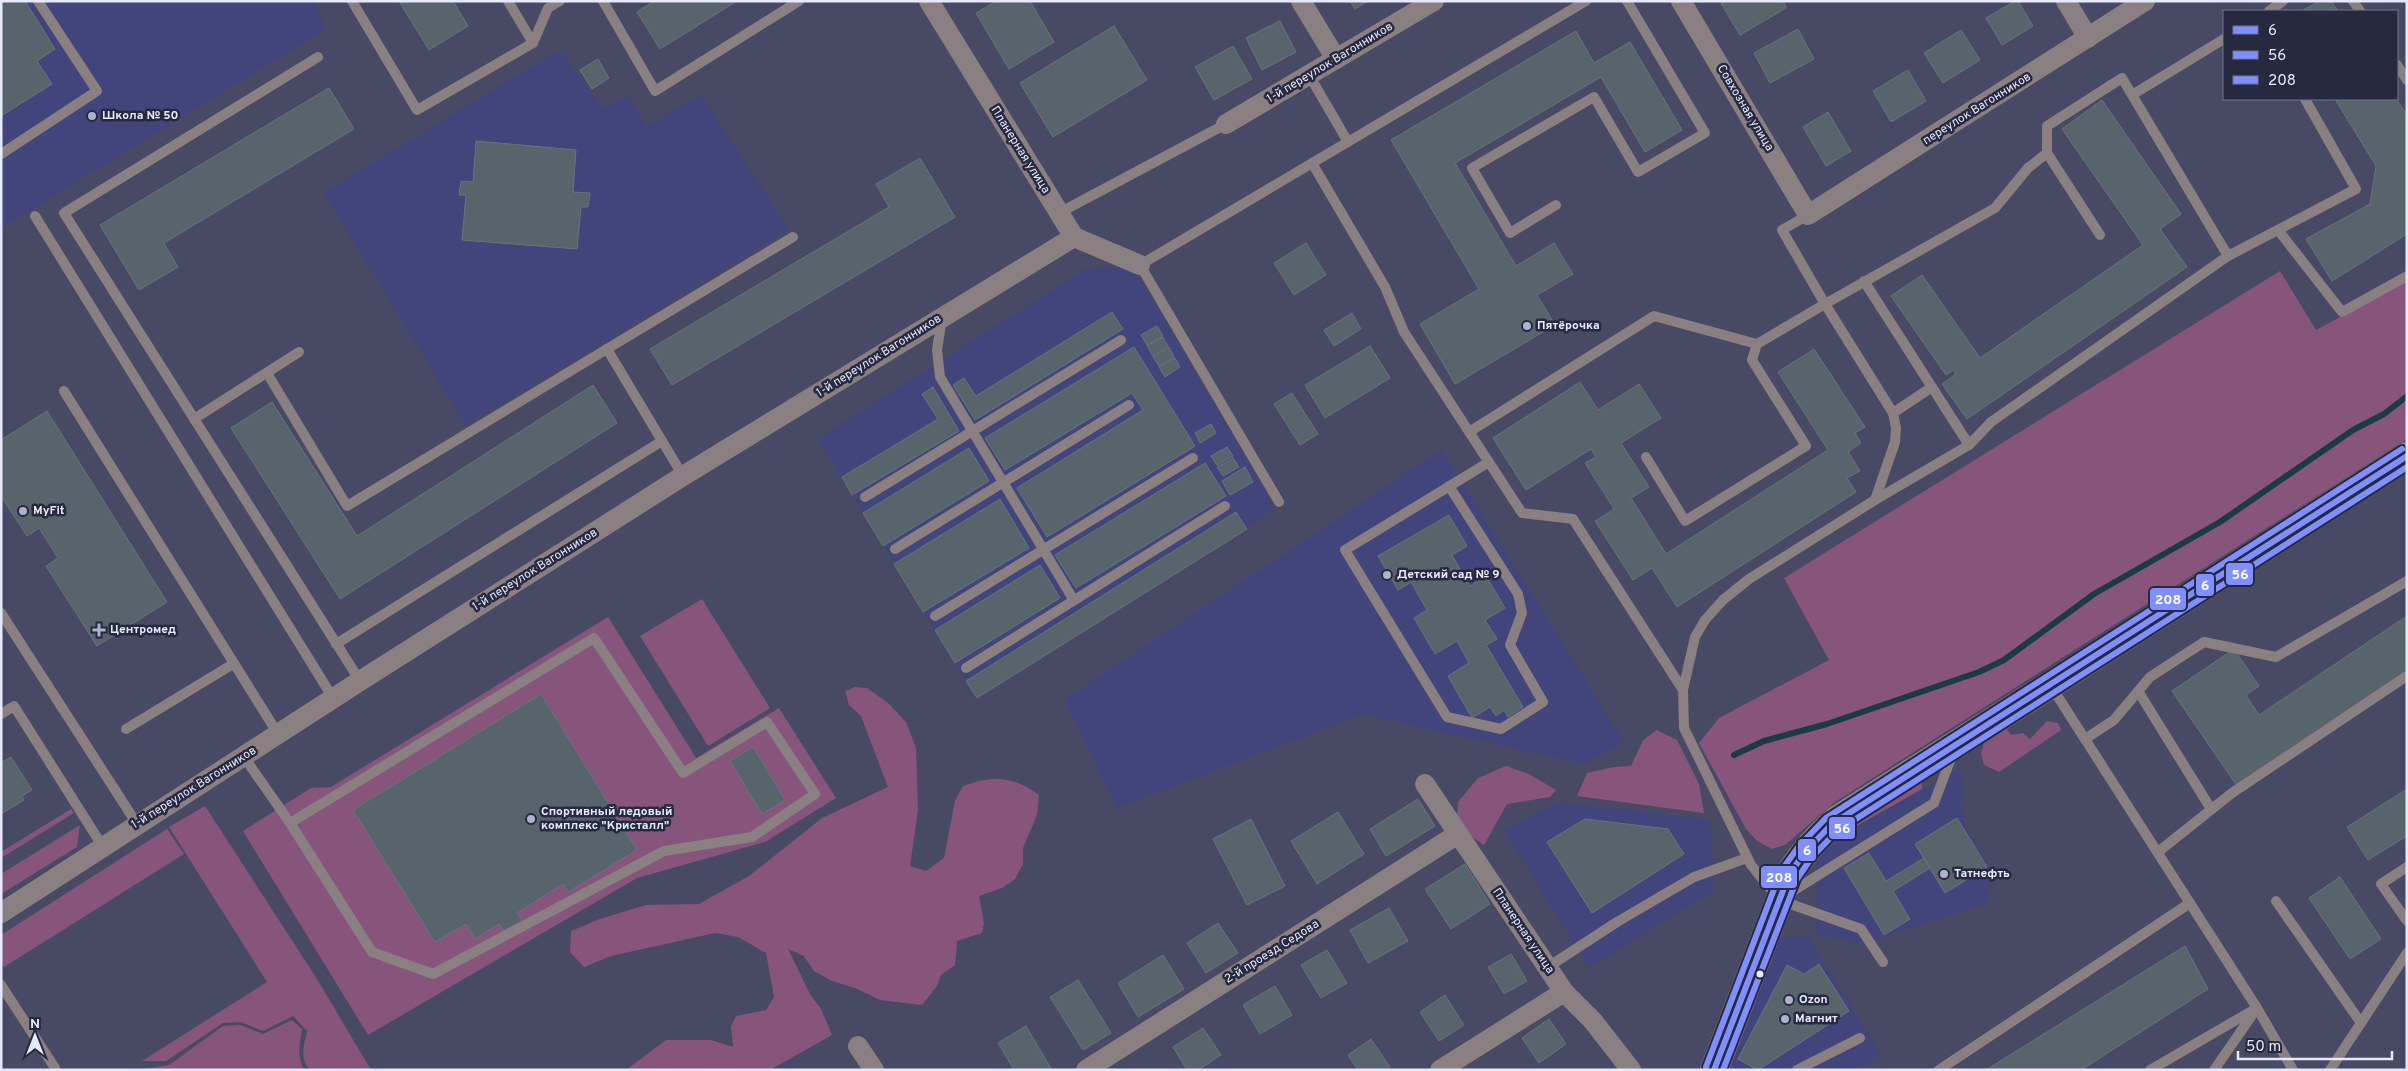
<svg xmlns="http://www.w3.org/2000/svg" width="2408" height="1071" font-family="Overpass,sans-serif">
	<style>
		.built { fill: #41457b }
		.green { fill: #87557c }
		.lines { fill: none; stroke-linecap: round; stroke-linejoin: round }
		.stream { stroke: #1a3a45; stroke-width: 6 }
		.building { fill: #57646c; stroke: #67757a }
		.lane { stroke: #8a7f81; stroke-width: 10 }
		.street { stroke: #8a7f81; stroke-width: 20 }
		.secondary { stroke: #8e8286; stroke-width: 28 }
		.bus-1-casing { stroke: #262940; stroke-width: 10 }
		.bus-2-casing { stroke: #262940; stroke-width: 10 }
		.bus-3-casing { stroke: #262940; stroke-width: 10 }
		.bus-1 { stroke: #808fff; stroke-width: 6 }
		.bus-2 { stroke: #808fff; stroke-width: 6 }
		.bus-3 { stroke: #808fff; stroke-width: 6 }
		.poi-dot { fill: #afb2c8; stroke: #262940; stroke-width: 2 }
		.bus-dot { fill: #e7eafd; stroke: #262940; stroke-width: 2 }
		.labels { text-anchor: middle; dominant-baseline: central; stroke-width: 5; stroke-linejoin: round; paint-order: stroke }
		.street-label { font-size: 12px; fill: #e7eafd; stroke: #262940 }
		.poi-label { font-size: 12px; font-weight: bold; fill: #e7eafd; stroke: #262940; text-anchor: start }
		.line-badge { stroke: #262940; stroke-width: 2 }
		.badge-label { font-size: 14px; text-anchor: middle; font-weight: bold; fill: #fff }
	</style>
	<rect width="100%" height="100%" fill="#484965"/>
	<!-- built -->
	<g class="built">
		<path d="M1,1H313L326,29L1,228Z"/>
		<path d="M560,50L603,109L628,96L646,127L701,95L789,230L466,425L324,193Z"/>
		<path d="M1132,265L1275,507L1247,529L977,698L818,439L1088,268Z"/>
		<path d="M1442,450L1624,742L1584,764L1363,714L1117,808L1065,700Z"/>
		<path d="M1961,768L1965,827L1990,868L1988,903L1861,944L1816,934L1817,858L1846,833Z"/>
		<path d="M1559,802L1710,820L1713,891L1589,968L1504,830Z"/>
		<path d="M1777,937L1809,938L1881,1055L1858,1070H1730Z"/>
	</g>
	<!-- green -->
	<g class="green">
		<path d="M2280,271L2316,330L2407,281V439L1835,802L1785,845L1772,849L1757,841L1746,829L1699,743L1719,718L1829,660L1784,578Z"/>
		<path d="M702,599L770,708L708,746L640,636Z"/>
		<path d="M608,617L696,758L779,708L836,798L765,842L637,878L368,1035L243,831L311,788L331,787Z"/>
		<path d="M855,687L867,688L888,703L906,722L916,748L918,810L910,866L926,871L944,858L955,801L963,786C991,776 1013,775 1039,795L1037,815L1023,848V864L1015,879L1002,888L979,896L984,923L982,933L957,941L955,965L941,975L937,986L922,1005L880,1000L855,988L832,981L814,971L804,956L788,949L810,994L821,1009L832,1035L770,1070H626L666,1040H711L733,1047L731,1026L736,1016L766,1010L774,997L766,953L738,937L715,933L611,956L584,967L570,952L571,931L600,919L646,905L699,904L749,876L822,818L888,787L861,716L849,705L845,691Z"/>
		<path d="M2047,721L2058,723L2061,730L1999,772L1984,765L1981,753L1986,736L2005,727L2011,735L2023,733L2030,739Z"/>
		<path d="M1657,730L1677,740L1699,784L1704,813L1577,796L1587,773L1614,767L1631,766L1643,740Z"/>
		<path d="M1506,766L1529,774L1556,790L1550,797L1507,804L1484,845L1465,832L1457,820L1458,802L1478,778Z"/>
		<path d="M1917,781L1922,783V789L1846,832L1816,857L1837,827Z"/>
		<path d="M205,806L317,979L371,1070H310C299,1058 304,1045 307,1031L293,1016L263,1031L241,1022L223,1023L166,1061H142L267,982L169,827Z"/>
		<path d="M71,809L74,813L1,858V852Z"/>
		<path d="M80,825L77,847L1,894V874Z"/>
		<path d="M167,829L184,854L4,967L1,962V935Z"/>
		<path d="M292,1020L302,1029C300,1042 296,1059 305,1070H139L169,1065L223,1026L240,1025L263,1034Z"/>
	</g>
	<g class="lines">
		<!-- stream -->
		<path class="stream" d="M1734,755L1764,741L1827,724L1979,672L2004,660L2094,594L2220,522L2353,430L2384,414L2407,396"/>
	</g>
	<!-- building -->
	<g class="building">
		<path d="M1,1H25L55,49L37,61L52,84L1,116Z"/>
		<path d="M399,1H453L468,26L429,50Z"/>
		<path d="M654,1H737L660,49L637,12Z"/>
		<path d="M997,1H1030L1054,42L1009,69L976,13Z"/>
		<path d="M1350,1H1368L1355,9Z"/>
		<path d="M1723,1H1783L1786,8L1740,35L1721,3Z"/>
		<path d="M2015,1H2018L2033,26L2002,45L1986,18Z"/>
		<path d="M2319,1H2331L2338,11H2302Z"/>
		<path d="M1280,21L1296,52L1262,70L1246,38Z"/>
		<path d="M1114,26L1147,80L1053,137L1020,83Z"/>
		<path d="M1798,29L1814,59L1770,83L1754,53Z"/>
		<path d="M1961,30L1980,60L1943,83L1924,53Z"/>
		<path d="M1576,31L1594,63L1630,42L1682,130L1645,152L1601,77L1455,163L1516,266L1554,243L1573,274L1537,295L1555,325L1455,384L1420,324L1479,289L1391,140Z"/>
		<path d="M1233,46L1252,79L1214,100L1195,67Z"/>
		<path d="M598,59L609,78L592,89L580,70Z"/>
		<path d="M1908,70L1926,101L1891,122L1873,91Z"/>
		<path d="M329,88L354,129L164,243L178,267L139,290L100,225Z"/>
		<path d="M2335,99H2396L2407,115V234L2332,281L2306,239L2370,204L2376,166Z"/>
		<path d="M2102,100L2181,214L2160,229L2187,267L1967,419L1942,384L1956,374L1953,370L1946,375L1891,296L1922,275L1980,358L2143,245L2062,129Z"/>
		<path d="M1828,112L1851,151L1826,166L1803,127Z"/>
		<path d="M476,141L576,150L573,192L590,193L588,207H581L577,249L462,240L466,195H459L461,181L473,182Z"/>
		<path d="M920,158L955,217L672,385L650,349L889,207L876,184Z"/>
		<path d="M1306,243L1326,275L1294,295L1274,263Z"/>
		<path d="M1112,312L1123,329L975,420L953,385L964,378L976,396Z"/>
		<path d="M1352,313L1361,329L1334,346L1324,330Z"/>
		<path d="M1157,326L1163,336L1147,345L1141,335Z"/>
		<path d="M1163,337L1168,346L1153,356L1147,346Z"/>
		<path d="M1370,346L1390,378L1325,418L1305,385Z"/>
		<path d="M1134,347L1195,446L1047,537L1017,488L1143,410L1132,393L1005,470L985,438Z"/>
		<path d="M1169,347L1174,357L1159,366L1153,357Z"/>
		<path d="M1814,349L1865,427L1855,433L1861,443L1848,452L1860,471L1847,478L1856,492L1677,607L1652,568L1633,580L1595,521L1614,509L1585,463L1596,457L1591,449L1526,490L1493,438L1580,382L1598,410L1639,384L1661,418L1621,443L1649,487L1631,498L1666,554L1828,450L1778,372Z"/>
		<path d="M1175,358L1180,367L1165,377L1159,367Z"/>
		<path d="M593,385L617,423L340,599L231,428L272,402L357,536Z"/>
		<path d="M933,387L959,431L852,495L842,477L938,419L922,394Z"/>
		<path d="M1292,393L1318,434L1300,445L1274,404Z"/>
		<path d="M47,411L167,602L97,646L46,566L58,558L39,528L27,536L1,496V440Z"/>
		<path d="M1211,424L1216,433L1200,443L1195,433Z"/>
		<path d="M1227,447L1233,456L1217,465L1211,456Z"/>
		<path d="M969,448L989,481L883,546L863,513Z"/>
		<path d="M1233,458L1239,467L1223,476L1217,467Z"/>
		<path d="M1205,463L1226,496L1076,588L1055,555Z"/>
		<path d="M1245,467L1253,482L1230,495L1222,481Z"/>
		<path d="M1000,499L1029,548L923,612L894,564Z"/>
		<path d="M1236,512L1247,529L977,698L966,681Z"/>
		<path d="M1449,515L1467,546L1452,555L1470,586L1486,576L1505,608L1485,620L1497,639L1486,645L1523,707L1508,717L1504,710L1496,716L1490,707L1472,718L1448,676L1469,663L1457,641L1435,654L1414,618L1427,610L1411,582L1398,590L1378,556Z"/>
		<path d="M1040,565L1060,598L955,663L935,630Z"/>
		<path d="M2407,616V671L2237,786L2172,691L2234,649L2259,686L2246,695L2259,715Z"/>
		<path d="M541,694L637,850L568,892L563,884L517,913L522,920L504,931L499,924L475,939L466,924L435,942L353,810Z"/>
		<path d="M753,747L785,800L762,814L730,761Z"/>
		<path d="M11,757L32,790L22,796L24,800L1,814V763Z"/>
		<path d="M2407,789V836L2368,860L2347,827Z"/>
		<path d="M1418,799L1435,826L1386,856L1370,829Z"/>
		<path d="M1338,812L1364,854L1317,884L1291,841Z"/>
		<path d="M1957,818L1987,867L1945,893L1915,844Z"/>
		<path d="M1251,819L1285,886L1247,905L1213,839Z"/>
		<path d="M1585,819L1668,829L1684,854L1592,913L1547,842Z"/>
		<path d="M1869,853L1886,881L1924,858L1930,868L1893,891L1910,919L1884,935L1844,868Z"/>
		<path d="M1465,864L1490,904L1451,929L1425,889Z"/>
		<path d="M2340,877L2381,939L2350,959L2309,898Z"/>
		<path d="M1389,908L1408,941L1368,963L1350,930Z"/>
		<path d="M1218,923L1238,953L1206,973L1187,943Z"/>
		<path d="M2185,946L2208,989L2081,1070H1986Z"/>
		<path d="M1327,950L1347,983L1321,998L1301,965Z"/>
		<path d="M1511,954L1527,981L1504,994L1488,967Z"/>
		<path d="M1163,955L1184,989L1138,1017L1118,983Z"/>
		<path d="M1819,964L1849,1011L1758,1070L1738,1059L1787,965L1804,974Z"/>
		<path d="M1078,980L1111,1033L1083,1050L1050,997Z"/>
		<path d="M1275,986L1292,1015L1260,1034L1243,1005Z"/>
		<path d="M1445,995L1464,1025L1439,1041L1420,1012Z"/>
		<path d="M1549,1019L1566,1044L1539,1063L1522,1038Z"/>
		<path d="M1026,1026L1052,1070H1014L998,1043Z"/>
		<path d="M1203,1028L1221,1055L1198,1070H1187L1173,1047Z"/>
		<path d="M1371,1039L1390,1067L1386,1070H1358L1348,1055Z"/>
	</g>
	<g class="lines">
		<!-- lane -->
		<g class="lane">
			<path d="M352,1L417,110L533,43L548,8L560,1"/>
			<path d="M508,1L533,43"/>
			<path d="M603,1L655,91L799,1"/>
			<path d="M2353,1L2360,11"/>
			<path d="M2269,11L2283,1"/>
			<path d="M318,57L64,213L360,681"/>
			<path d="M2397,65L2407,80"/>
			<path d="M1309,75L1348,142"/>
			<path d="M2132,95L2224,39"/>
			<path d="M1,154L97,91L38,1"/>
			<path d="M1312,163L1385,287L1404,332L1522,513L1573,519L1683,690L1684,728L1751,865L1779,900L1861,929L1883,962"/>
			<path d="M1556,205L1510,233L1472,168L1594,97L1638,172L1705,133L1627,1"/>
			<path d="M1059,213L1226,124"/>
			<path d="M35,216L333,698"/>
			<path d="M2278,230L2342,312L2407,276"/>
			<path d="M2100,235L2047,153V126L2122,78L2228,256"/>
			<path d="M1864,281L1969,445"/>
			<path d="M942,318L937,350L940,377L1073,599"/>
			<path d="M607,349L793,237"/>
			<path d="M267,373L347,506L607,349L683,476"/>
			<path d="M64,391L278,734"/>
			<path d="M1893,413L1932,387"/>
			<path d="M194,419L299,352"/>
			<path d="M1469,432L1654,316L1757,344"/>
			<path d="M1646,457L1685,521L1806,446L1752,360L1757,344L1825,304L1782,230L1808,215"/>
			<path d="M1449,486L1518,594L1522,613L1510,645L1543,702L1501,729L1447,717L1345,550L1489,462"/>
			<path d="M865,497L1121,340"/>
			<path d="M1875,500L1969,445L1991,422L2228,256L2356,189L2305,99"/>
			<path d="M1279,502L1140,265L1586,1"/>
			<path d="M895,549L1129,405"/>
			<path d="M1,613L137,824"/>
			<path d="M935,616L1193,458"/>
			<path d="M336,644L662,441"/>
			<path d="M966,668L1225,506"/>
			<path d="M2051,686L2257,1008L2293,1070"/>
			<path d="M1683,690L1695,637L1705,620L1723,600L1749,579L1875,500L1895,442L1896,428L1893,413L1825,304L1995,208L2028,168L2047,153"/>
			<path d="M2138,691L2211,809"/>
			<path d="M1,714L14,706L103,847"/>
			<path d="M126,729L233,664"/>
			<path d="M2085,739L2114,720L2150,677L2204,642L2276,657L2407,581"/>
			<path d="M244,757L290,823L372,952L433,974L664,851L752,837L815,794L767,722L683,773L594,638L290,823"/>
			<path d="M2158,852L2232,793L2407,676"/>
			<path d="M2407,867L2381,884L2407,921"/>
			<path d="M1788,894L1934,803L1953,753"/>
			<path d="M2276,901L2361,1023"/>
			<path d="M1548,967L1617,922L1694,877L1747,858"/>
			<path d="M1,985L55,1068"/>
			<path d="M1797,1070L1860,1038"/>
			<path d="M1939,1070L2190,903"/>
			<path d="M2150,1070L2257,1008"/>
			<path d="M2214,1070L2255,1011"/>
			<path d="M2330,1070L2407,953"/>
		</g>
		<!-- street -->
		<g class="street">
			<path d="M929,1L1074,237L1140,265"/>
			<path d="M1301,1L1336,59"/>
			<path d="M1681,1L1808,215L2145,1"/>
			<path d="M2066,1L2088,38"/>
			<path d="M1226,124L1434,1"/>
			<path d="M1425,784L1564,992L1593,1021L1631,1070"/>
			<path d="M1,913L360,681L683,476L1074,237"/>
			<path d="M858,1046L874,1070"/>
			<path d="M1086,1070L1458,834"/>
			<path d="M1440,1070L1564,992"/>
		</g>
		<!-- secondary -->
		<path class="secondary" d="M1714,1070L1789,875C1802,853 1819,835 1839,818L2050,685L2407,456"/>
		<defs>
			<path id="bus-1" d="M1714,1070L1789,875L1805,852L1832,824L2407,456"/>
			<path id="bus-2" d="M1723,1070L1797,879L1812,857L1837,831L2407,467"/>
			<path id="bus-3" d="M1706,1067L1781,871L1799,846L1826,818L2402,449"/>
		</defs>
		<!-- bus-1 casing -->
		<use href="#bus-1" class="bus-1-casing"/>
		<!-- bus-2 casing -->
		<use href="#bus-2" class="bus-2-casing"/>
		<!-- bus-3 casing -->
		<use href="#bus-3" class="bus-3-casing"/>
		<!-- bus-1 -->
		<use href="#bus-1" class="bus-1"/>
		<!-- bus-2 -->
		<use href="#bus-2" class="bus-2"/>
		<!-- bus-3 -->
		<use href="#bus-3" class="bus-3"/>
	</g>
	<!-- markers -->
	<g class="poi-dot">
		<circle cx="92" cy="116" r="5"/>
		<circle cx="1527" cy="326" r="5"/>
		<circle cx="23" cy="511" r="5"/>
		<circle cx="1387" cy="575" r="5"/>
		<path d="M96.5 622.5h5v5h5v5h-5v5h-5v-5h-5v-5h5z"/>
		<circle cx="531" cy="819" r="5"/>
		<circle cx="1944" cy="874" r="5"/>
		<circle cx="1789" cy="1000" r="5"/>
		<circle cx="1785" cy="1019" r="5"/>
	</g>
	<circle class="bus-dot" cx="1760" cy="974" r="4.5"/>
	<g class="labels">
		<!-- street labels -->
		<g class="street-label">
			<text transform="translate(1330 63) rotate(-31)">1-й переулок Вагонников</text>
			<text transform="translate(1745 108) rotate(59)">Совхозная улица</text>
			<text transform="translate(1977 109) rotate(-32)">переулок Вагонников</text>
			<text transform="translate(1020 150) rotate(58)">Планерная улица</text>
			<text transform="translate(879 356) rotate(-32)">1-й переулок Вагонников</text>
			<text transform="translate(535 570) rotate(-32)">1-й переулок Вагонников</text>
			<text transform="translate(194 788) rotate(-32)">1-й переулок Вагонников</text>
			<text transform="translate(1523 931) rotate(56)">Планерная улица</text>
			<text transform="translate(1272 952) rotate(-32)">2-й проезд Седова</text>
		</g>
		<!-- poi labels -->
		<g class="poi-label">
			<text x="102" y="116">Школа № 50</text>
			<text x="1537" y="326">Пятёрочка</text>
			<text x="33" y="511">MyFit</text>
			<text x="1397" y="575">Детский сад № 9</text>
			<text x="110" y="630">Центромед</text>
			<text x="541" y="812">Спортивный ледовый<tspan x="541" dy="14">комплекс "Кристалл"</tspan></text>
			<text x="1954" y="874">Татнефть</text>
			<text x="1799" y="1000">Ozon</text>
			<text x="1795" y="1019">Магнит</text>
		</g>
	</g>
	<g class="line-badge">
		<rect x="2225" y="562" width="29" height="24" rx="5" fill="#808fff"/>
		<rect x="2195" y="573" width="20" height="24" rx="5" fill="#808fff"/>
		<rect x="2149" y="587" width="38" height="24" rx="5" fill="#808fff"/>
		<rect x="1828" y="816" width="28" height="24" rx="5" fill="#808fff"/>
		<rect x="1797" y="838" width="20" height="24" rx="5" fill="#808fff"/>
		<rect x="1760" y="865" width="38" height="24" rx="5" fill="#808fff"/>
	</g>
	<g class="badge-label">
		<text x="2240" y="579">56</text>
		<text x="2205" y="590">6</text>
		<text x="2168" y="604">208</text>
		<text x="1842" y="833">56</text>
		<text x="1807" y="855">6</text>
		<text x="1779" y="882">208</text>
	</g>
	<!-- border -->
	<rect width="2408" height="1071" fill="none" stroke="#e7eafd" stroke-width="5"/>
	<!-- legend -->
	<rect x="2223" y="10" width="175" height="90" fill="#262940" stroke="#73768c"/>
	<rect x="2233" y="26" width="25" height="8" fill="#808fff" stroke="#73768c"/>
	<text x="2268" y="35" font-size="15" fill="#e7eafd">6</text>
	<rect x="2233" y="51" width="25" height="8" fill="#808fff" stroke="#73768c"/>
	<text x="2268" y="60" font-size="15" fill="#e7eafd">56</text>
	<rect x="2233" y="76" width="25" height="8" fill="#808fff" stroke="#73768c"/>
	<text x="2268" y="85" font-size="15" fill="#e7eafd">208</text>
	<!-- north arrow -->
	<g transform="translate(35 1036)" stroke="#262940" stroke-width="4" paint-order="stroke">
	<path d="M0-4L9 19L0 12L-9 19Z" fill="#e7eafd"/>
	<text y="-8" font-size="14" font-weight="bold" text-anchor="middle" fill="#e7eafd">N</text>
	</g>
	<!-- scale -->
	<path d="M2238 1051v8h154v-8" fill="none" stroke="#e7eafd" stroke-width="2.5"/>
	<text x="2246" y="1051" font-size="15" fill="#e7eafd" stroke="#262940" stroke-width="4" paint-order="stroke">50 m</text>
</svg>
